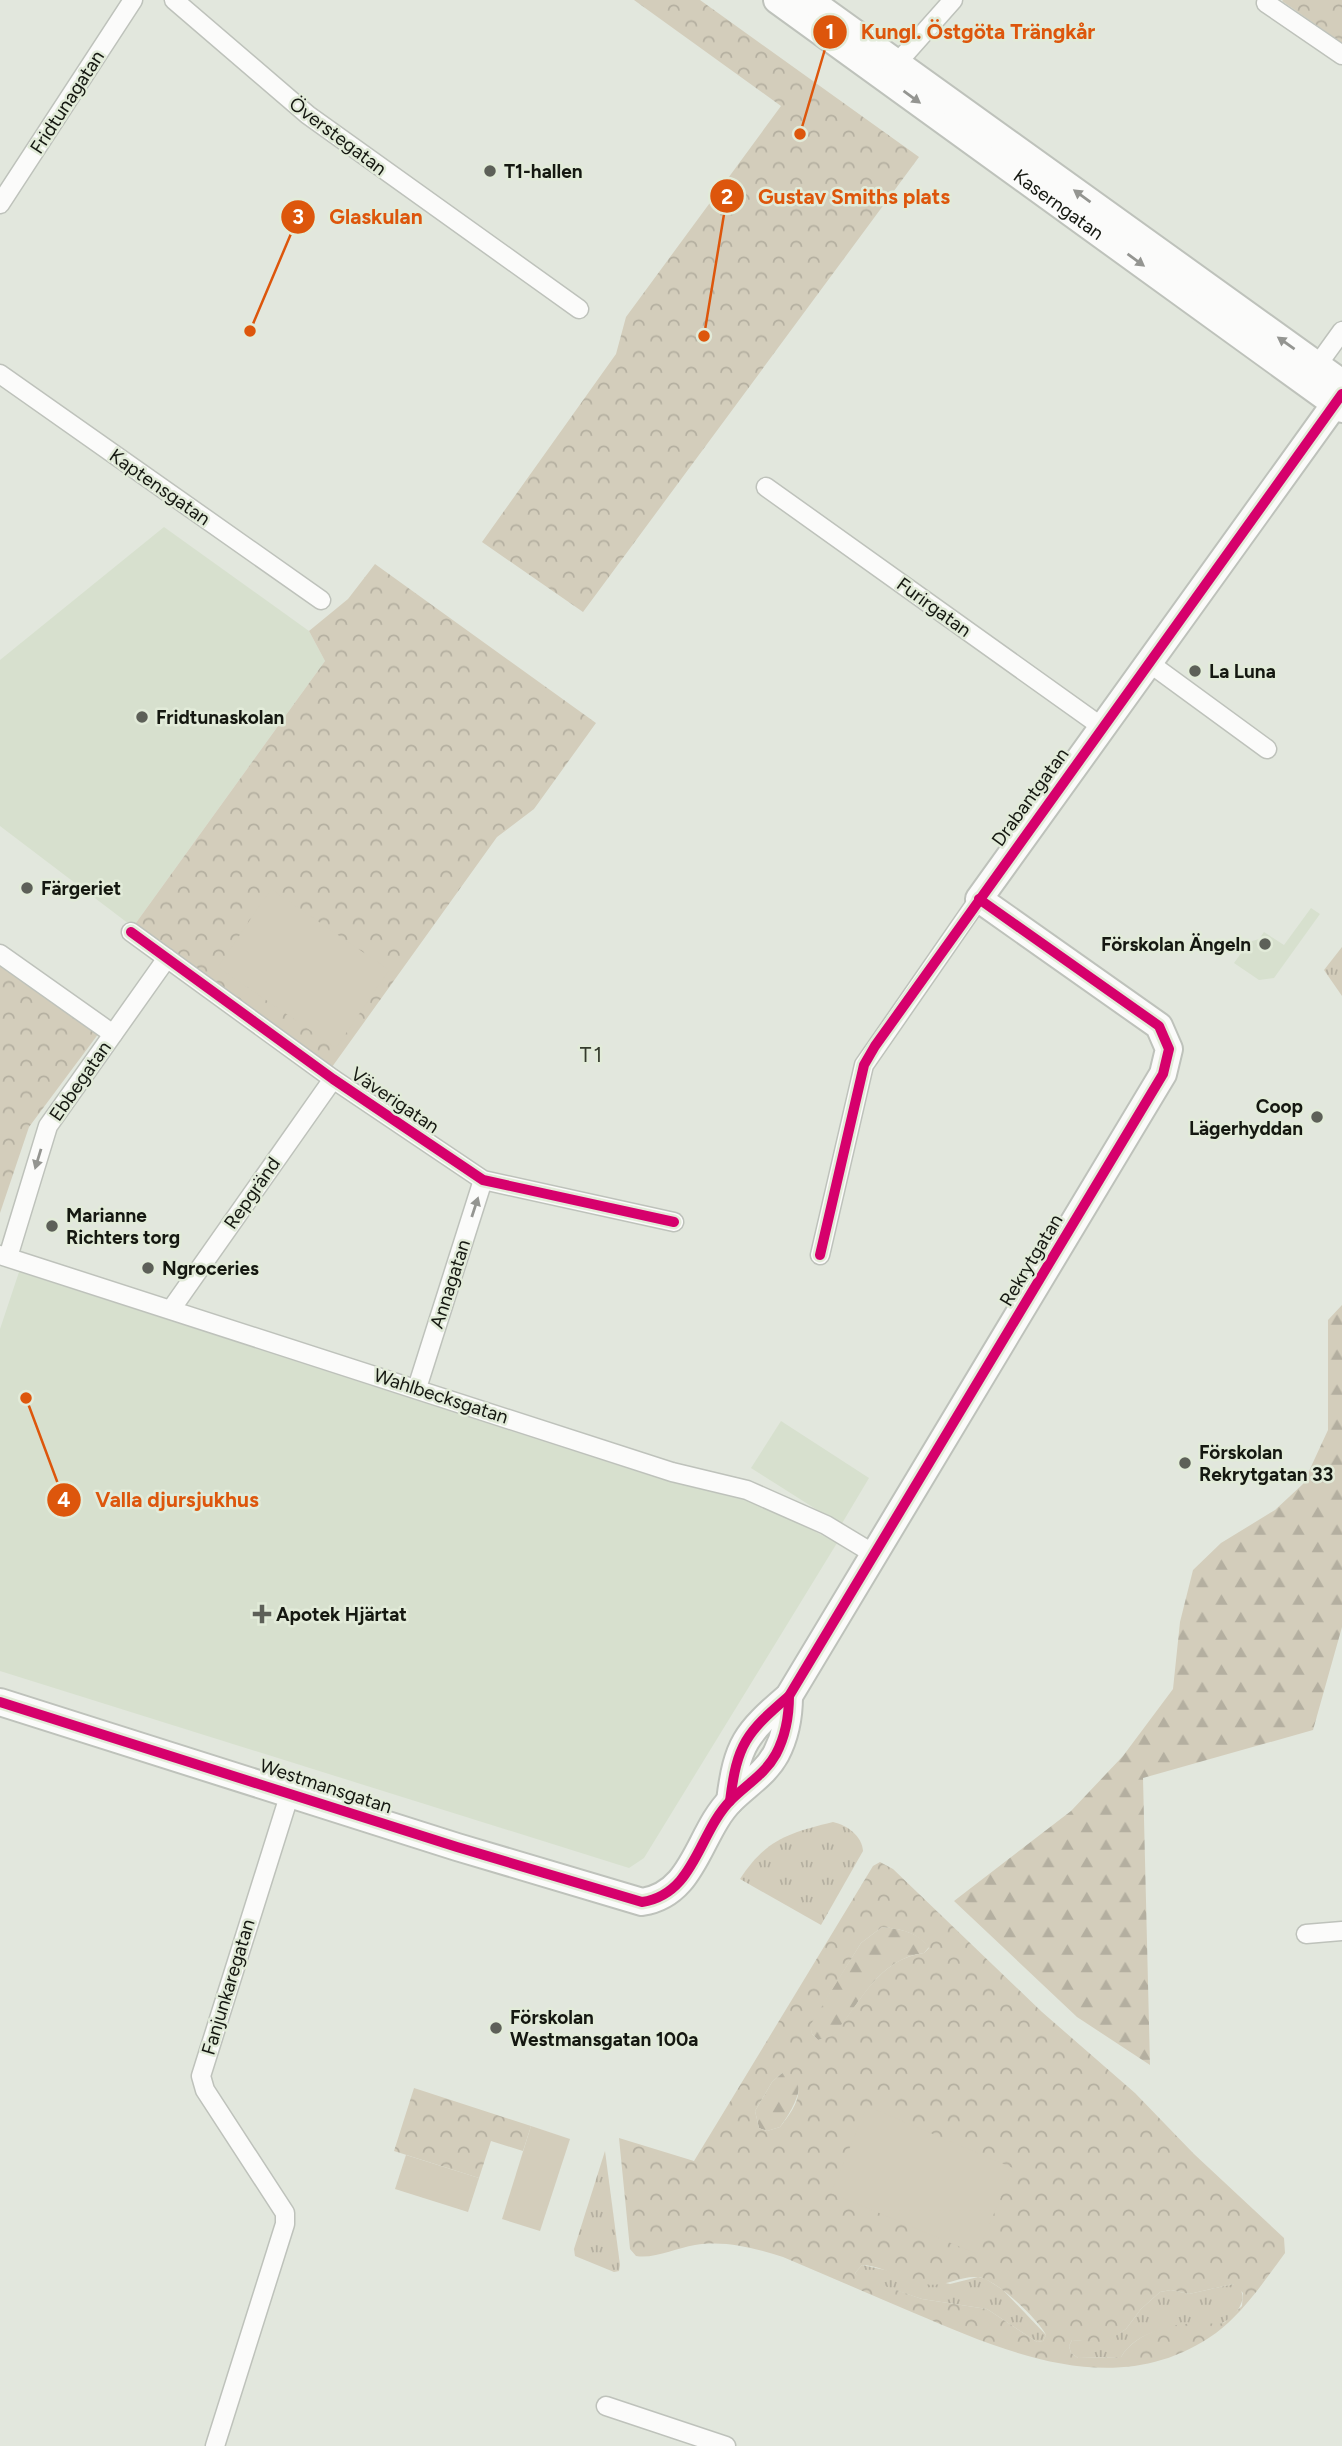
<svg xmlns="http://www.w3.org/2000/svg" width="1342" height="2446" font-family="Figtree,sans-serif">
	<style>
		.built { fill: #d7e0ce }
		.grass { fill: url(#grass-tufts) }
		.forest { fill: url(#forest-firs) }
		.park { fill: url(#park-crowns); fill-rule: evenodd }
		.garden { fill: #d3cdbb }
		.lines { fill: none; stroke-linecap: round; stroke-linejoin: round }
		.street-casing { stroke: #bec2bb; stroke-width: 21 }
		.secondary-casing { stroke: #bec2bb; stroke-width: 30 }
		.street { stroke: #fbfbfa; stroke-width: 18 }
		.secondary { stroke: #fbfbfa; stroke-width: 26 }
		.cycleway-casing { stroke: #e2ebd9; stroke-width: 15 }
		.cycleway { stroke: #d6006c; stroke-width: 10 }
		.oneway { fill: #949591 }
		.poi-dot { fill: #5d6058; stroke: #e2ebd9; stroke-width: 2.5 }
		.labels { text-anchor: middle; dominant-baseline: central; stroke-width: 5; stroke-linejoin: round; paint-order: stroke }
		.street-label { font-size: 19px; fill: #151811; stroke: #e2ebd9 }
		.poi-label { font-size: 19px; font-weight: bold; fill: #151811; stroke: #e2ebd9; text-anchor: start }
		.neighbourhood-label { font-size: 21px; letter-spacing: 2px; fill: #353b2d; stroke: #e2ebd9 }
		.leader { fill: none; stroke: #dd560c; stroke-width: 2.5 }
		.callout-dot { fill: #dd560c; stroke: #e2ebd9; stroke-width: 2.5 }
		.mark-label { font-size: 21px; text-anchor: middle; font-weight: bold; fill: #fff }
		.callout-label { font-size: 21px; text-anchor: middle; font-weight: bold; fill: #dd560c; stroke: #e2ebd9; stroke-width: 5; stroke-linejoin: round; paint-order: stroke }
	</style>
	<defs>
		<pattern id="grass-tufts" width="24" height="20" patternUnits="userSpaceOnUse" patternTransform="scale(1.75)"><rect width="24" height="20" fill="#d3cdbb"/><path d="M3 7l-1-3M5 7V3M7 7l1-3M15 17l-1-3M17 17v-4M19 17l1-3" fill="none" stroke="#b4afa0"/></pattern>
		<pattern id="forest-firs" width="22" height="20" patternUnits="userSpaceOnUse" patternTransform="scale(1.75)"><rect width="22" height="20" fill="#d3cdbb"/><path d="M5 1l3.5 6h-7zM16 11l3.5 6h-7z" fill="#b4afa0"/></pattern>
		<pattern id="park-crowns" width="20" height="18" patternUnits="userSpaceOnUse" patternTransform="scale(1.75)"><rect width="20" height="18" fill="#d3cdbb"/><path d="M2 6a3 3 0 1 1 6 0M12 15a3 3 0 1 1 6 0" fill="none" stroke="#b4afa0"/></pattern>
	</defs>
	<rect width="100%" height="100%" fill="#e2e7dd"/>
	<!-- built -->
	<g class="built">
		<path d="M164,527L309,631L325,661L133,927L0,826V660Z"/>
		<path d="M1311,908L1320,914L1274,978L1259,980L1234,963L1249,942L1259,939L1264,932L1284,945Z"/>
		<path d="M19,1272L663,1480L764,1505L837,1543L644,1858L629,1868L0,1671V1329Z"/>
		<path d="M781,1421L869,1478L841,1525L751,1468Z"/>
	</g>
	<!-- grass -->
	<g class="grass">
		<path d="M1342,947V996L1324,970Z"/>
		<path d="M833,1822C847,1825 862,1836 863,1851L821,1925L740,1879C766,1839 789,1833 833,1822Z"/>
		<path d="M605,2151L620,2265L619,2271L614,2272L575,2256L574,2249Z"/>
		<path d="M862,2265L950,2284L978,2277L986,2279L1003,2290L1046,2335L1043,2341L1037,2342L987,2309L922,2299L859,2278L855,2273Z"/>
		<path d="M1233,2284C1254,2293 1236,2319 1220,2324C1215,2326 1210,2323 1204,2324C1174,2326 1138,2329 1121,2357L1078,2358L1071,2353L1069,2346L1072,2340L1105,2342L1126,2329L1141,2309L1160,2292L1171,2290L1189,2294Z"/>
	</g>
	<!-- forest -->
	<g class="forest">
		<path d="M1342,1305V1627L1313,1730L1143,1778L1150,2065L1077,2017L954,1901L1071,1811L1123,1756L1173,1689L1180,1622L1193,1570L1221,1543L1275,1510L1303,1484L1328,1430V1320Z"/>
		<path d="M882,1927C901,1929 917,1932 929,1947L924,1953C877,1959 860,2005 832,2037L818,2040L812,2034L810,2024L861,1943Z"/>
		<path d="M782,2073C816,2073 790,2114 780,2127L767,2131L759,2128L755,2111L772,2082Z"/>
	</g>
	<!-- park -->
	<g class="park">
		<path d="M634,0H700L919,157L583,612L482,542L616,354L626,317L781,106Z"/>
		<path d="M1342,0V43L1282,1L1283,0Z"/>
		<path d="M375,564L596,723L534,809L497,837L332,1067L133,927L325,661L309,631L348,599Z"/>
		<path d="M0,964L99,1033L29,1127L0,1213Z"/>
		<path d="M880,1862L893,1869L1042,2012L1135,2093L1194,2154L1284,2238L1285,2253C1265,2280 1244,2312 1216,2333C1120,2402 1010,2354 914,2313C870,2294 827,2276 783,2257C754,2248 725,2240 695,2245C676,2248 655,2259 636,2256L630,2249L619,2138L694,2161L873,1866ZM882,1927C901,1929 917,1932 929,1948L924,1953C877,1959 860,2005 832,2036L818,2040L812,2034L811,2024L861,1943ZM782,2073L795,2078C805,2095 791,2113 780,2127L767,2131L759,2128L755,2111L772,2082ZM862,2265C884,2266 902,2280 924,2284C943,2288 959,2276 977,2277C994,2277 1039,2320 1046,2335L1043,2341L1037,2342L987,2309L922,2299L859,2277L855,2273ZM1233,2284L1243,2293L1242,2306L1225,2322C1218,2325 1215,2324 1208,2323C1178,2322 1138,2329 1121,2357L1078,2358L1071,2353L1069,2346L1072,2340L1105,2343L1126,2329L1141,2309L1160,2292L1171,2290L1189,2294Z"/>
		<path d="M414,2088L531,2126L523,2151L491,2141L479,2178L394,2151Z"/>
	</g>
	<!-- garden -->
	<g class="garden">
		<path d="M271,889L389,970L336,1048L218,967Z"/>
		<path d="M867,2106L1013,2168L977,2254L831,2193Z"/>
		<path d="M531,2126L570,2139L540,2231L502,2219Z"/>
		<path d="M406,2155L479,2178L468,2212L395,2189Z"/>
	</g>
	<g class="lines">
		<defs>
			<g id="street">
				<path d="M174,0L308,115L579,309"/>
				<path d="M1268,0L1266,3L1342,55"/>
				<path d="M890,71L953,0"/>
				<path d="M0,204L133,0"/>
				<path d="M0,374L321,600"/>
				<path d="M1311,374L1342,331"/>
				<path d="M766,487L1102,727"/>
				<path d="M1148,662L1267,749"/>
				<path d="M131,932L333,1079L483,1180L674,1222"/>
				<path d="M0,954L113,1034"/>
				<path d="M0,1255L672,1472L747,1490L826,1525L874,1554"/>
				<path d="M820,1255L864,1065L979,899"/>
				<path d="M8,1257L48,1126L167,958"/>
				<path d="M172,1308L333,1079"/>
				<path d="M417,1388L483,1180"/>
				<path d="M1306,1934L1342,1931"/>
				<path d="M606,2406L726,2446"/>
				<path d="M215,2446L285,2224V2213L205,2090L201,2076L290,1793"/>
			</g>
			<g id="secondary">
				<path id="s1" d="M777,0L1342,409"/>
				<path d="M809,0L1342,383"/>
				<path d="M0,1702L457,1847L642,1902C695,1894 698,1833 731,1800C747,1784 765,1774 776,1754C786,1735 789,1717 789,1696"/>
				<path d="M730,1801C737,1744 746,1733 789,1696L1163,1074L1169,1049L1159,1026L979,899L1342,394"/>
			</g>
		</defs>
		<!-- street casing -->
		<use href="#street" class="street-casing"/>
		<!-- secondary casing -->
		<use href="#secondary" class="secondary-casing"/>
		<!-- street -->
		<use href="#street" class="street"/>
		<!-- secondary -->
		<use href="#secondary" class="secondary"/>
		<defs>
			<g id="cycleway">
				<path d="M131,932L333,1079L483,1180L674,1222"/>
				<path d="M820,1255L864,1065L875,1046L1342,394"/>
				<path d="M0,1702L457,1847L642,1902C695,1894 698,1833 731,1800C747,1784 765,1774 776,1754C786,1735 789,1717 789,1696"/>
				<path d="M730,1801C737,1744 746,1733 789,1696L1163,1074L1169,1049L1159,1026L979,899"/>
			</g>
		</defs>
		<!-- cycleway casing -->
		<use href="#cycleway" class="cycleway-casing"/>
		<!-- cycleway -->
		<use href="#cycleway" class="cycleway"/>
	</g>
	<!-- one-way arrows -->
	<defs><path id="oneway-solid" d="M-6-.8H1V-3.2L6.5 0L1 3.2V.8H-6Z" transform="scale(1.75)"/></defs>
	<g class="oneway">
		<use href="#oneway-solid" transform="translate(912 97) rotate(36)"/>
		<use href="#oneway-solid" transform="translate(1082 196) rotate(-144)"/>
		<use href="#oneway-solid" transform="translate(1136 260) rotate(36)"/>
		<use href="#oneway-solid" transform="translate(1286 343) rotate(-145)"/>
		<use href="#oneway-solid" transform="translate(38 1159) rotate(107)"/>
		<use href="#oneway-solid" transform="translate(475 1207) rotate(-72)"/>
	</g>
	<!-- markers -->
	<g class="poi-dot">
		<circle cx="490" cy="171" r="7"/>
		<circle cx="1195" cy="671" r="7"/>
		<circle cx="142" cy="717" r="7"/>
		<circle cx="27" cy="888" r="7"/>
		<circle cx="1265" cy="944" r="7"/>
		<circle cx="1317" cy="1117" r="7"/>
		<circle cx="52" cy="1226" r="7"/>
		<circle cx="148" cy="1268" r="7"/>
		<circle cx="1185" cy="1463" r="7"/>
		<path d="M258.5 1603.5h7v7h7v7h-7v7h-7v-7h-7v-7h7z"/>
		<circle cx="496" cy="2028" r="7"/>
	</g>
	<g class="labels">
		<!-- street labels -->
		<g class="street-label">
			<text transform="translate(67 102) rotate(-57)">Fridtunagatan</text>
			<text transform="translate(338 136) rotate(37)">Överstegatan</text>
			<text stroke="none"><textPath href="#s1" startOffset="348">Kaserngatan</textPath></text>
			<text transform="translate(160 487) rotate(35)">Kaptensgatan</text>
			<text transform="translate(934 607) rotate(36)">Furirgatan</text>
			<text transform="translate(1030 797) rotate(-54)">Drabantgatan</text>
			<text transform="translate(80 1081) rotate(-55)">Ebbegatan</text>
			<text transform="translate(395 1100) rotate(34)">Väverigatan</text>
			<text transform="translate(252 1193) rotate(-55)">Repgränd</text>
			<text transform="translate(1031 1260) rotate(-59)">Rekrytgatan</text>
			<text transform="translate(450 1284) rotate(-72)">Annagatan</text>
			<text transform="translate(441 1396) rotate(18)">Wahlbecksgatan</text>
			<text transform="translate(326 1786) rotate(18)">Westmansgatan</text>
			<text transform="translate(228 1987) rotate(-73)">Fanjunkaregatan</text>
		</g>
		<!-- poi labels -->
		<g class="poi-label">
			<text x="504" y="171">T1-hallen</text>
			<text x="1209" y="671">La Luna</text>
			<text x="156" y="717">Fridtunaskolan</text>
			<text x="41" y="888">Färgeriet</text>
			<text x="1251" y="944" text-anchor="end">Förskolan Ängeln</text>
			<text x="1303" y="1106" text-anchor="end">Coop<tspan x="1303" dy="22">Lägerhyddan</tspan></text>
			<text x="66" y="1215">Marianne<tspan x="66" dy="22">Richters torg</tspan></text>
			<text x="162" y="1268">Ngroceries</text>
			<text x="1199" y="1452">Förskolan<tspan x="1199" dy="22">Rekrytgatan 33</tspan></text>
			<text x="276" y="1614">Apotek Hjärtat</text>
			<text x="510" y="2017">Förskolan<tspan x="510" dy="22">Westmansgatan 100a</tspan></text>
		</g>
		<!-- neighbourhood labels -->
		<g class="neighbourhood-label">
			<text x="592" y="1054">T1</text>
		</g>
	</g>
	<!-- callouts -->
	<path class="leader" d="M800 134L830 32M704 336L727 196M250 331L298 217M26 1398L64 1500"/>
	<g class="callout-dot">
		<circle cx="800" cy="134" r="7"/>
		<circle cx="704" cy="336" r="7"/>
		<circle cx="250" cy="331" r="7"/>
		<circle cx="26" cy="1398" r="7"/>
		<circle cx="830" cy="32" r="18"/>
		<circle cx="727" cy="196" r="18"/>
		<circle cx="298" cy="217" r="18"/>
		<circle cx="64" cy="1500" r="18"/>
	</g>
	<g class="mark-label">
		<text x="830" y="39">1</text>
		<text x="727" y="204">2</text>
		<text x="298" y="224">3</text>
		<text x="64" y="1507">4</text>
	</g>
	<g class="callout-label">
		<text x="978" y="39">Kungl. Östgöta Trängkår</text>
		<text x="854" y="204">Gustav Smiths plats</text>
		<text x="376" y="224">Glaskulan</text>
		<text x="177" y="1507">Valla djursjukhus</text>
	</g>
</svg>
